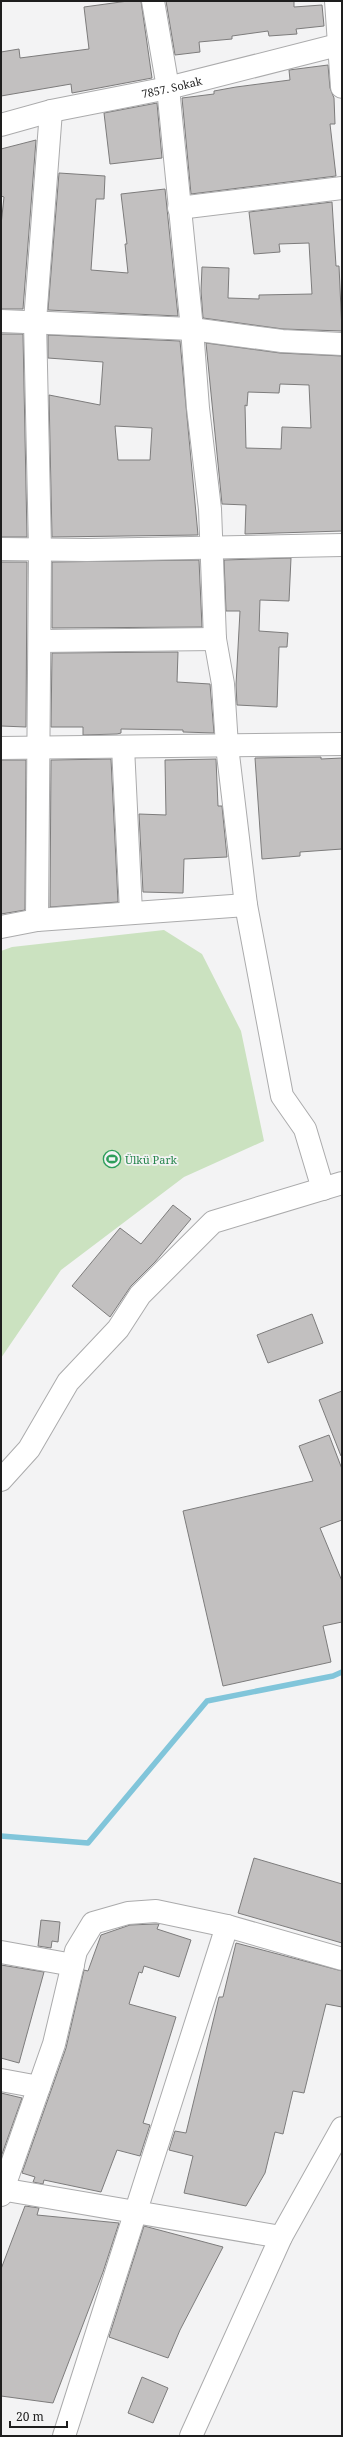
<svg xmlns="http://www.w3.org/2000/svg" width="343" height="2437" font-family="'Noto Serif',serif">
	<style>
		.green { fill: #cbe2c0 }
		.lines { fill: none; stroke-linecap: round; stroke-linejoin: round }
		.stream { stroke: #81c5da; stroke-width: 5.5 }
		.building { fill: #c2c0c0; stroke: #7d7c7c; fill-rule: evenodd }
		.minor-casing { stroke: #ababac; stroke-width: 24 }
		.minor { stroke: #fff; stroke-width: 22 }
		.labels { text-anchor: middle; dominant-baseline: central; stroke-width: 3.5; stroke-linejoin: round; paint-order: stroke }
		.street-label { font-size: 11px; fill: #1e1e1e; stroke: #f3f3f4 }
		.leisure-label { font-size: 11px; fill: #27864d; stroke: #f3f3f4; text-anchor: start }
	</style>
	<rect width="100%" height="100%" fill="#f3f3f4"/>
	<!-- green -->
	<path class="green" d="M164,930L202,954L241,1031L264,1141L184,1177L61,1270L1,1358V951L12,947Z"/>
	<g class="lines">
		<!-- stream -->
		<path class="stream" d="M1,1836L88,1843L207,1701L333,1676L342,1672"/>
	</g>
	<!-- building -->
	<g class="building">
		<path d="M128,1H141L152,78L72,93L71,84L1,96V52L19,49L20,58L89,49L84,7Z"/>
		<path d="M166,1H294V7L322,5L324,26L296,29L297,34L269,36L268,31L232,36V39L199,42L200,52L175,55Z"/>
		<path d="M328,65L330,88L334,98L335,124H330L336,176L191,194L182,98L214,94V91L236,87L290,80L289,70Z"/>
		<path d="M157,103L162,158L110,164L104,113Z"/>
		<path d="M36,140L23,309H1V225L4,197L1,196V149Z"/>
		<path d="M59,173L105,176L104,199H96L91,270L128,273L125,244H127L121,194L165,189L178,316L48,310Z"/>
		<path d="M332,202L336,266H339L342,331L283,329L203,318L201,291L202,267L229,268L228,298L259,299V295L312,294L309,243L279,244L280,252L254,254L249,212Z"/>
		<path d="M1,334H23L27,537H1Z"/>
		<path d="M48,335L180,341L198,535L52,537L49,395L100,405L103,362L48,358ZM115,426L152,428L150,460H118Z"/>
		<path d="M206,343L280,353L342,356V531L245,534L246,505L222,504ZM280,384L309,385L311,428L282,427L281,449L246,448L245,405L247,406L248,392L279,393Z"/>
		<path d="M291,558L289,601L260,600L259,631L288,633L287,647H279L277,707L237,705L236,685L240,611H226L224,560Z"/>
		<path d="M199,560L202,627L52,628V562Z"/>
		<path d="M1,562H27L26,727L1,726Z"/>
		<path d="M178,652L177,682L210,684L214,733L183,732V730L121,729V733L117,734L83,735V727H51L52,653Z"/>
		<path d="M321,757V759L342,758V849L300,852V856L262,859L255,758Z"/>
		<path d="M111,759L118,902L50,907L51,760Z"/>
		<path d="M216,759L218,806H222L227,857L184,859L183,893L143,892L139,814L166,815L165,760Z"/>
		<path d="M1,760H26L25,910L1,914Z"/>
		<path d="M173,1205L191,1219L155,1262L131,1286L110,1317L72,1286L120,1228L141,1244Z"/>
		<path d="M312,1314L323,1343L268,1363L257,1335Z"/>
		<path d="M342,1391V1456H341L319,1400Z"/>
		<path d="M329,1435L342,1469V1520L320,1528L342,1581V1622L323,1626L331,1662L223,1686L183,1511L313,1481L299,1446Z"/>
		<path d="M254,1858L342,1884V1943L238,1913Z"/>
		<path d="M41,1920L60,1922L58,1942L52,1941L51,1948L38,1946Z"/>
		<path d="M155,1924H159L157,1929L191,1940L179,1977L144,1966L142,1973L139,1972L129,2004L176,2017L143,2123L150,2125L140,2156L117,2150L101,2192L44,2180L43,2184L33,2182L35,2177L22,2173L66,2048L84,1970L88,1971L101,1935L130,1925Z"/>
		<path d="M236,1943L342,1971V2007L326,2004L304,2093L293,2091L283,2134L275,2132L265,2173L246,2206L184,2193L193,2156L169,2150L175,2131L186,2133L219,1997H223Z"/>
		<path d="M1,1965L44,1972L19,2063L1,2058Z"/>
		<path d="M1,2093L22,2098L1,2157Z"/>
		<path d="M25,2206L39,2208L37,2215L119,2223L103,2272L53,2403L1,2396V2269Z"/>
		<path d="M144,2226L223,2247L180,2330L168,2358L109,2337Z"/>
		<path d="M142,2377L168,2388L153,2423L128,2413Z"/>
	</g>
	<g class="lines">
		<defs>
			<g id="minor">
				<path d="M153,1L168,88L192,329L198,408L210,509L215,639L223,684L227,746L246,905L282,1096L305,1129L323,1189"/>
				<path d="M336,1L342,87"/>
				<path id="s1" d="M1,125L51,111L168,88L342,44"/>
				<path d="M179,208L342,188"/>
				<path d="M1,321L192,329L282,341L342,344"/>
				<path d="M1,549L87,550L342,545"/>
				<path d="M40,641L215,639"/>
				<path d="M123,747L131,912"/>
				<path d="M1,748L342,744"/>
				<path d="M37,920L40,549L35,321L51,111"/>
				<path d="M1,927L37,920L246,905"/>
				<path d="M1,1480L29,1449L68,1382L118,1329L140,1295L213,1222L342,1183"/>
				<path d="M1,1952L73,1965"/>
				<path d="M1,2080L39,2087"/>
				<path d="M1,2189L281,2237"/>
				<path d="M1,2195L54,2044L76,1951L93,1923L128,1913L156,1911L227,1926L342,1959"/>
				<path d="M64,2436L227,1926"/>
				<path d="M191,2436L281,2237L342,2128"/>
			</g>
		</defs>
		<!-- minor casing -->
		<use href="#minor" class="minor-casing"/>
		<!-- minor -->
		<use href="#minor" class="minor"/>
	</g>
	<!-- icons -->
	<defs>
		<symbol id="stadium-ring" viewBox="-11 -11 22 22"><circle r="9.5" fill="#f3f3f4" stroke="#2e9e5b" stroke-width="1.5"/><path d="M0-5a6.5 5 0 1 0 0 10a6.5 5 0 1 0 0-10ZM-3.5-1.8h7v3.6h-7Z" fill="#2e9e5b"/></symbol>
	</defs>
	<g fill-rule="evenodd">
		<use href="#stadium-ring" x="102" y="1149" width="20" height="20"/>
	</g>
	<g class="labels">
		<!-- street labels -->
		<g class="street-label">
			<text stroke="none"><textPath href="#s1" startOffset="175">7857. Sokak</textPath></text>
		</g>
		<!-- leisure labels -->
		<g class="leisure-label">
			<text x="125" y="1159">Ülkü Park</text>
		</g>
	</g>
	<!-- border -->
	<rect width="343" height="2437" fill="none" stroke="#1e1e1e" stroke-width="4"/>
	<!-- scale -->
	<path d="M10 2421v6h57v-6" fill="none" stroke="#1e1e1e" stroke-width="2"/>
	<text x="16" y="2421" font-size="12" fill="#1e1e1e" stroke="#f3f3f4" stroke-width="3" paint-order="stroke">20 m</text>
</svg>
